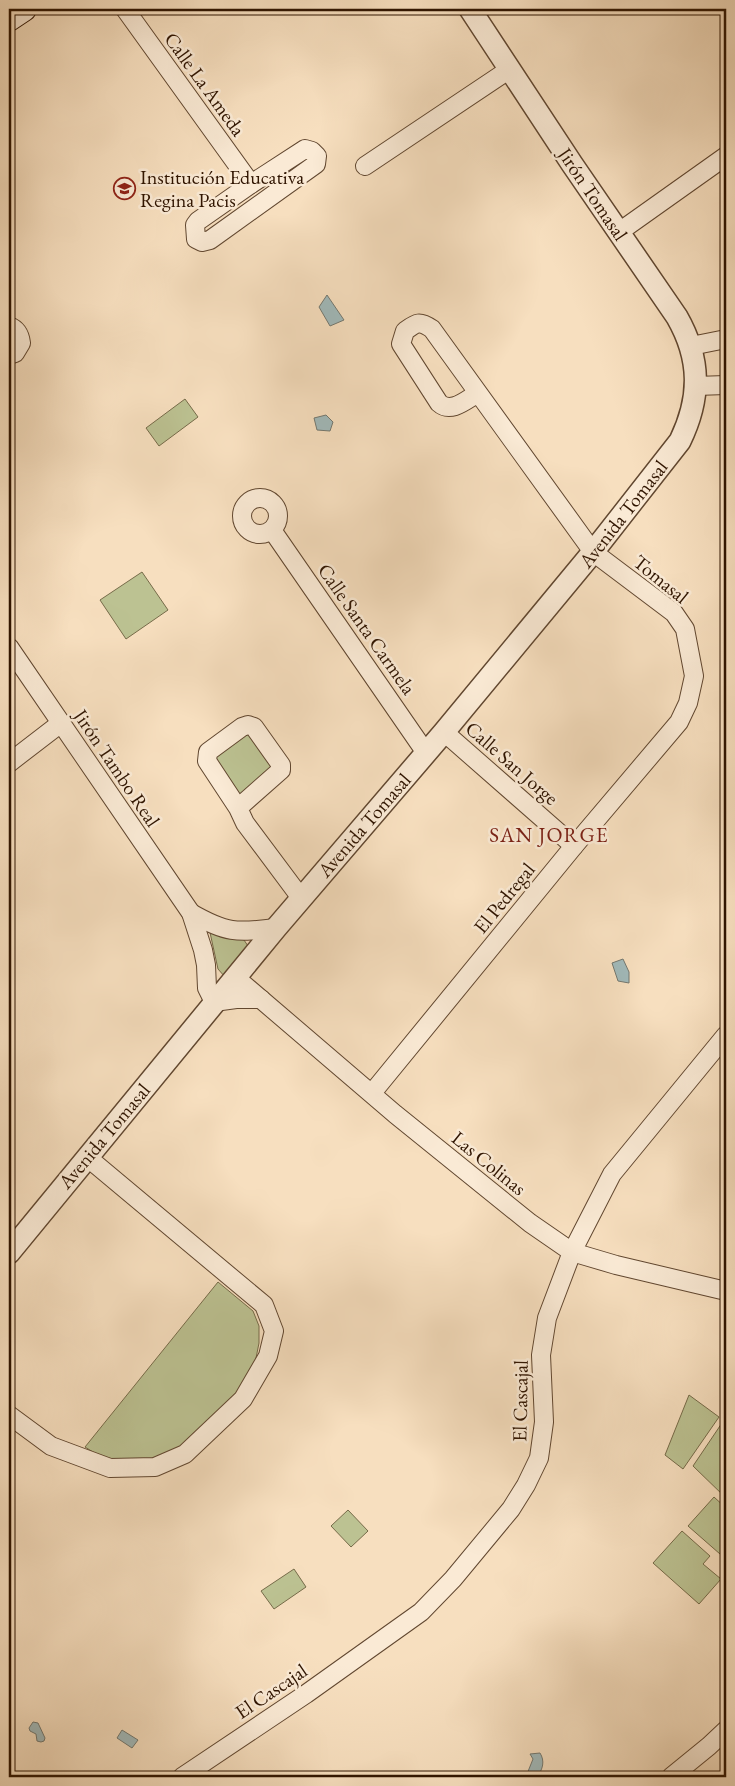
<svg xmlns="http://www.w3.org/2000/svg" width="735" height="1786" font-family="'EB Garamond',serif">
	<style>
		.green { fill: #bcc292; stroke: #766b49 }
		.water { fill: #a1babb; stroke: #737870 }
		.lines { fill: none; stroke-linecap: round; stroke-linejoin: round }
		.minor-casing { stroke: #614730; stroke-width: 20 }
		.tertiary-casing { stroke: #614730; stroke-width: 24 }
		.secondary-casing { stroke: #2f1400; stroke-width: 26 }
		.minor { stroke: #faead5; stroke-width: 18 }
		.tertiary { stroke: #faead5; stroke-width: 21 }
		.secondary { stroke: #faead5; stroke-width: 24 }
		.labels { text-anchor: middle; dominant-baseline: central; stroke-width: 5; stroke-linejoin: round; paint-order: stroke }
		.street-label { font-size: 20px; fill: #2f1400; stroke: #faead5 }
		.poi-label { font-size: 20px; fill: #2f1400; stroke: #faead5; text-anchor: start }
		.neighbourhood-label { font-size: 21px; letter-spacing: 1px; fill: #7a1f14; stroke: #faead5 }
	</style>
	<rect width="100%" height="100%" fill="#f7dfbf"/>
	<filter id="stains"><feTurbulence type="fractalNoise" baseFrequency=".004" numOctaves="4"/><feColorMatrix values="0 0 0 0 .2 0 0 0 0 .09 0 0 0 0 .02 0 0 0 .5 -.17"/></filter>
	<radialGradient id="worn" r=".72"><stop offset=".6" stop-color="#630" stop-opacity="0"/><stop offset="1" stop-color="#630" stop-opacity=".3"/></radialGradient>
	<!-- green -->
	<g class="green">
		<path d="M185,399L198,417L159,446L146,428Z"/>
		<path d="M142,572L168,610L126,639L100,600Z"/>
		<path d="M248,729L276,769L240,795L211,756Z"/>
		<path d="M209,928L244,940L250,949L225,977L218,969Z"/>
		<path d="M218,1282L253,1311L259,1326V1343L253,1373L234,1402L174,1454L153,1460L127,1461L101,1457L85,1447Z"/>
		<path d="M689,1395L719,1417L683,1469L665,1455Z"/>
		<path d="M726,1417V1426L723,1428L722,1439L726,1445V1498L693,1466Z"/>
		<path d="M714,1497L726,1508V1547L720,1554L688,1526Z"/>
		<path d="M348,1510L368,1531L351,1547L331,1526Z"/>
		<path d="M682,1531L710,1556L703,1564L721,1579L699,1604L653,1563Z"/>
		<path d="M294,1569L306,1587L274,1609L261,1591Z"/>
	</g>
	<!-- water -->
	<g class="water">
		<path d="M327,295L344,320L330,326L319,307Z"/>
		<path d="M326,415L333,422L330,431L317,430L314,418Z"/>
		<path d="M623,959L629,972V983L618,981L612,963Z"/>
		<path d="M33,1722L38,1723L45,1738L44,1741L41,1742L37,1741L36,1734L30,1731L29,1728Z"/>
		<path d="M122,1730L138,1740L132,1748L117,1738Z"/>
		<path d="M540,1753C545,1761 543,1769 537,1777H529L527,1774L533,1759L530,1754Z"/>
	</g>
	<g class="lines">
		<defs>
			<g id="minor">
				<path d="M125,9L251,184"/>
				<path d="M305,149L312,151L317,156L316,164L210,240L202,242L196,239L195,225L198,221L251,184Z"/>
				<path d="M365,166L510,69"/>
				<path d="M619,232L726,156"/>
				<path d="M9,326C17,329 20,334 21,343L15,353L9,355"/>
				<path d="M691,346L726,339"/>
				<path d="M696,386L726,385"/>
				<circle cx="260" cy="516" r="18"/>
				<path d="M272,530L426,753"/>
				<path d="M9,647L191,913L203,950L206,965L207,988L214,1002L236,999H261"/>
				<path d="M444,732L574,846"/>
				<path d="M9,763L61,723"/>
				<path d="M238,808L281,770V765L254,727L248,725L242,727L208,752L207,761L238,808L245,823L301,898"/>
				<path d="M191,913C226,933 236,933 276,928"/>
				<path d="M235,977L395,1114L530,1223L572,1252L616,1265L726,1291"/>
				<path d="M372,1093L574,846L679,722L688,703L694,676L685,629L674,613L593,552L432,329C419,320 416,323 405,331L401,344L439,403C451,414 466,400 478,393"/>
				<path d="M9,1415L51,1446L110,1468L155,1467L185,1454L243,1399L268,1356L274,1331L264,1305L87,1157"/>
				<path d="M182,1777L306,1694L421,1612L453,1579L511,1509L526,1485L539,1458L544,1422L541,1355L547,1318L572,1252L612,1174L726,1035"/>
				<path d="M671,1777L709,1746L726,1730"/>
			</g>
			<path id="tertiary" d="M9,1253L276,928L444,732L593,552L680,441C701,398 701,359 677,317L572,164L470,9"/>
			<path id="secondary" d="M9,19L24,9"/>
		</defs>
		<!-- minor casing -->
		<use href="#minor" class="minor-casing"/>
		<!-- tertiary casing -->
		<use href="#tertiary" class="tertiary-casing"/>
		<!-- secondary casing -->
		<use href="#secondary" class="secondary-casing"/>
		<!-- minor -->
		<use href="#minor" class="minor"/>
		<!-- tertiary -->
		<use href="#tertiary" class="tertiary"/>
		<!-- secondary -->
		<use href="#secondary" class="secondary"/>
	</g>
	<!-- icons -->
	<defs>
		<symbol id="school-ring" viewBox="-11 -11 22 22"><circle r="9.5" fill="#faead5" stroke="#8f2418" stroke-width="1.5"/><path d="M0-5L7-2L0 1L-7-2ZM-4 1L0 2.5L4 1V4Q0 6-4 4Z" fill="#8f2418"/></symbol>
	</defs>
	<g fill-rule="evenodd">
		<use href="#school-ring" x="112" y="176" width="25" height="25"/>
	</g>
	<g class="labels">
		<!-- street labels -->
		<g class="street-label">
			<text transform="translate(205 84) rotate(54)">Calle La Ameda</text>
			<text transform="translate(593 194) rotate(56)">Jirón Tomasal</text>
			<text transform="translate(623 514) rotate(-52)">Avenida Tomasal</text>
			<text transform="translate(661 579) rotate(39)">Tomasal</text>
			<text transform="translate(367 629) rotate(55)">Calle Santa Carmela</text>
			<text transform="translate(512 763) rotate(41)">Calle San Jorge</text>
			<text transform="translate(117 768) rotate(56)">Jirón Tambo Real</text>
			<text transform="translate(364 825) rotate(-49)">Avenida Tomasal</text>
			<text transform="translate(504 898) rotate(-51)">El Pedregal</text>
			<text transform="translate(104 1136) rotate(-50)">Avenida Tomasal</text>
			<text transform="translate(489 1163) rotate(39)">Las Colinas</text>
			<text transform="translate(520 1401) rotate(-89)">El Cascajal</text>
			<text transform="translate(271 1691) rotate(-34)">El Cascajal</text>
		</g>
		<!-- poi labels -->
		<g class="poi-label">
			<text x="140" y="177">Institución Educativa<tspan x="140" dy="23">Regina Pacis</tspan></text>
		</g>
		<!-- neighbourhood labels -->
		<g class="neighbourhood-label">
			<text x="549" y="834">SAN JORGE</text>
		</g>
	</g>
	<!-- margin -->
	<rect width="735" height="1786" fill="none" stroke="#f7dfbf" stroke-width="30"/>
	<rect x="10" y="10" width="715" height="1766" fill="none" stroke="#2f1400" stroke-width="2.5"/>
	<rect x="15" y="15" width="705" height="1756" fill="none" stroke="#2f1400"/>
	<rect width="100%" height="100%" filter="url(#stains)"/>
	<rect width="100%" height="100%" fill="url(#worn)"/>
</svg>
